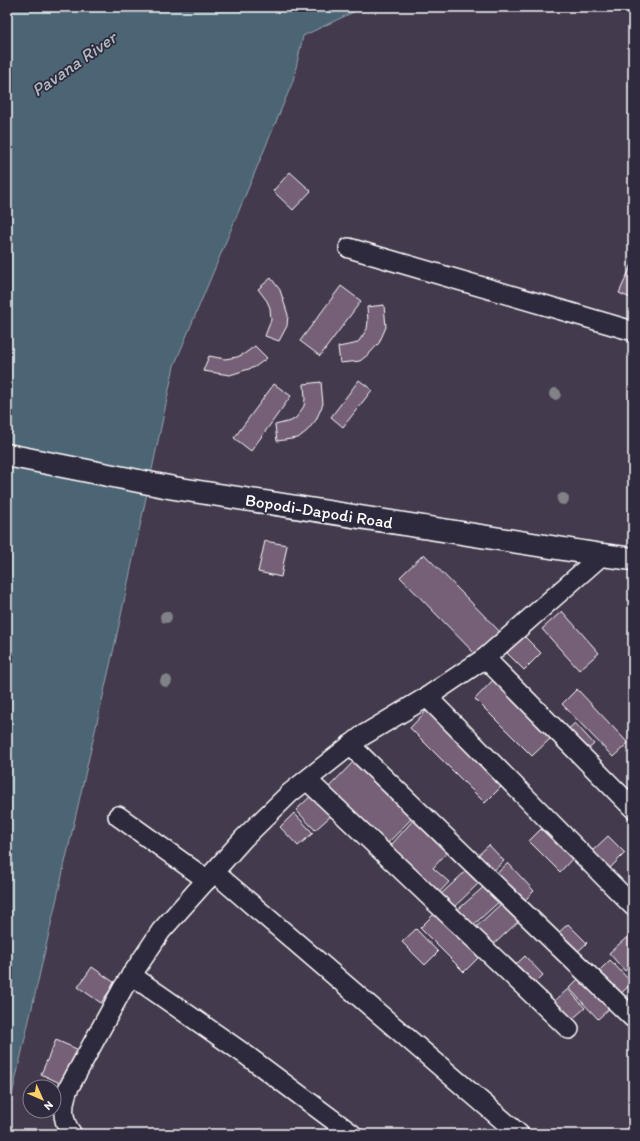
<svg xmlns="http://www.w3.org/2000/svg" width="640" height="1141" font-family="Itim,sans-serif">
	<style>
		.water { fill: #4c6574; stroke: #94a3ac }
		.building { fill: #756077; stroke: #fff }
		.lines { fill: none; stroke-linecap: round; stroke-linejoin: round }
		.minor-casing { stroke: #fff; stroke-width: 22 }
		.tertiary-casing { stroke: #fff; stroke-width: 25 }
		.minor { stroke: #2f2a3d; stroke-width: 19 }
		.tertiary { stroke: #2f2a3d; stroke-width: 22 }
		.tree { fill: #818288 }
		.labels { text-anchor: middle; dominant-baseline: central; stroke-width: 3.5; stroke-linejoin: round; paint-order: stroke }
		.street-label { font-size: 17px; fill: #fff; stroke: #2f2a3d }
		.water-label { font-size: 18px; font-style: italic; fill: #aebac0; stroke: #2f2a3d }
	</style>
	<rect width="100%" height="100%" fill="#443a4e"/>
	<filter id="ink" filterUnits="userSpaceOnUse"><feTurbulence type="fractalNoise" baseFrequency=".025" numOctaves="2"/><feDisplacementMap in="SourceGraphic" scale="8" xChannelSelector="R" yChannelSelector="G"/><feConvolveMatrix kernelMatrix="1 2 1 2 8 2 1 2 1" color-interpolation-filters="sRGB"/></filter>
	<g filter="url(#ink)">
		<!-- water -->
		<path class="water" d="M7,7H364L303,36L293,81L174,366L116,639L7,1117Z"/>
		<!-- building -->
		<g class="building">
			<path d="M290,172L311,191L293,210L273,191Z"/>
			<path d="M633,262V299L619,293Z"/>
			<path d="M271,278L280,290L288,315L287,326L279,341L265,336L271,320L270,308L267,301L258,289Z"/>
			<path d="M341,286L361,301L320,356L300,341Z"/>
			<path d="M384,305L386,327L379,343L370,353L360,361L340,363L338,347L354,344L359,341L367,329L368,321L367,307Z"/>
			<path d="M255,346L267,358L255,367L230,375L203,371L209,356L225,359L237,357L244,354Z"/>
			<path d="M359,380L372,390L343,427L331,417Z"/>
			<path d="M321,382L323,404L316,420L307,431L298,438L277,441L275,425L291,421L296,418L304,406L305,399L304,384Z"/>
			<path d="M274,384L291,396L251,451L234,438Z"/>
			<path d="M265,541L287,545L281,577L258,572Z"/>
			<path d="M424,554L502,634L478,657L400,577Z"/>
			<path d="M562,611L599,653L579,670L542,629Z"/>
			<path d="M524,636L541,653L524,670L507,653Z"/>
			<path d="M494,679L552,737L532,756L475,699Z"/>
			<path d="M577,689L628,743L613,757L562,704Z"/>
			<path d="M427,710L502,786L485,803L410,728Z"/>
			<path d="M575,723L594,744L582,755L563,734Z"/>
			<path d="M356,759L415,815L382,849L323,793Z"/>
			<path d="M313,794L332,815L315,830L296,810Z"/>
			<path d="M294,813L313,833L298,846L280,827Z"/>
			<path d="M415,818L450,849L433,868L449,882L435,897L385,852Z"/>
			<path d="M541,829L572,859L560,872L529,841Z"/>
			<path d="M608,836L625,853L607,871L590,853Z"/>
			<path d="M489,845L504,861L489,875L474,859Z"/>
			<path d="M508,863L534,891L519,906L492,878Z"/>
			<path d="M469,868L481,881L452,909L439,896Z"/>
			<path d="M488,883L502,899L469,929L454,913Z"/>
			<path d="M505,900L522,918L491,947L474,929Z"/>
			<path d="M435,913L479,957L464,972L420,928Z"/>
			<path d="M568,924L587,943L574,955L556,935Z"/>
			<path d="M416,929L438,952L425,965L402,942Z"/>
			<path d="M633,932V963L625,971L609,953Z"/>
			<path d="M525,956L543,975L529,989L511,969Z"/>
			<path d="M610,960L632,983L615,999L593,977Z"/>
			<path d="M92,967L115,983L101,1003L78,987Z"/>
			<path d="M581,976L611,1007L598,1019L569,988Z"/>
			<path d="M568,989L585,1008L568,1023L551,1004Z"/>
			<path d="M56,1040L79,1050L62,1084L41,1074Z"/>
		</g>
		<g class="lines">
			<defs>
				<g id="minor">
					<path d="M349,248L633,331"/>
					<path d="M485,658L633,808"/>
					<path d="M427,697L633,906"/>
					<path d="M350,745L633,1018"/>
					<path d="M307,780L569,1029"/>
					<path d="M118,816L207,880"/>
					<path d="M214,872L519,1134"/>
					<path d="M131,975L246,1055L352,1134"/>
					<path d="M72,1134C61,1120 62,1105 68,1089L123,988L161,931L244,838L290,793L362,736L427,697L485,658L602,555"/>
				</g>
				<path id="tertiary" d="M7,455L174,488L602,555L633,559"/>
			</defs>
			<!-- minor casing -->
			<use href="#minor" class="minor-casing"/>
			<!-- tertiary casing -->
			<use href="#tertiary" class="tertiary-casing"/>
			<!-- minor -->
			<use href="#minor" class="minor"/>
			<!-- tertiary -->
			<use href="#tertiary" class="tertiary"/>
		</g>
		<!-- trees -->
		<g class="tree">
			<circle cx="555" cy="394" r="6"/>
			<circle cx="563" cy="499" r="6"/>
			<circle cx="166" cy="617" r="6"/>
			<circle cx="166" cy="681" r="6"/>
		</g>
	</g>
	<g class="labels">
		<!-- street labels -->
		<g class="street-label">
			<text transform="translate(319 511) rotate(9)">Bopodi-Dapodi Road</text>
		</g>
		<!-- water labels -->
		<g class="water-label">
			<text transform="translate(74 64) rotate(-35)">Pavana River</text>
		</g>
	</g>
	<!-- margin -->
	<rect width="640" height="1141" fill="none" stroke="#2f2a3d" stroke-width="24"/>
	<rect x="12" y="12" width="616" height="1117" fill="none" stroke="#fff" stroke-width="1.5" filter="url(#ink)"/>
	<!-- north arrow -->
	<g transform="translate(42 1099) rotate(135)"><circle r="19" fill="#2f2a3d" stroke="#827f8b"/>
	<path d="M0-3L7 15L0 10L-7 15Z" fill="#ffd166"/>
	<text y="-6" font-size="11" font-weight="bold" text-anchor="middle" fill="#ffffff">N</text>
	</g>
</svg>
